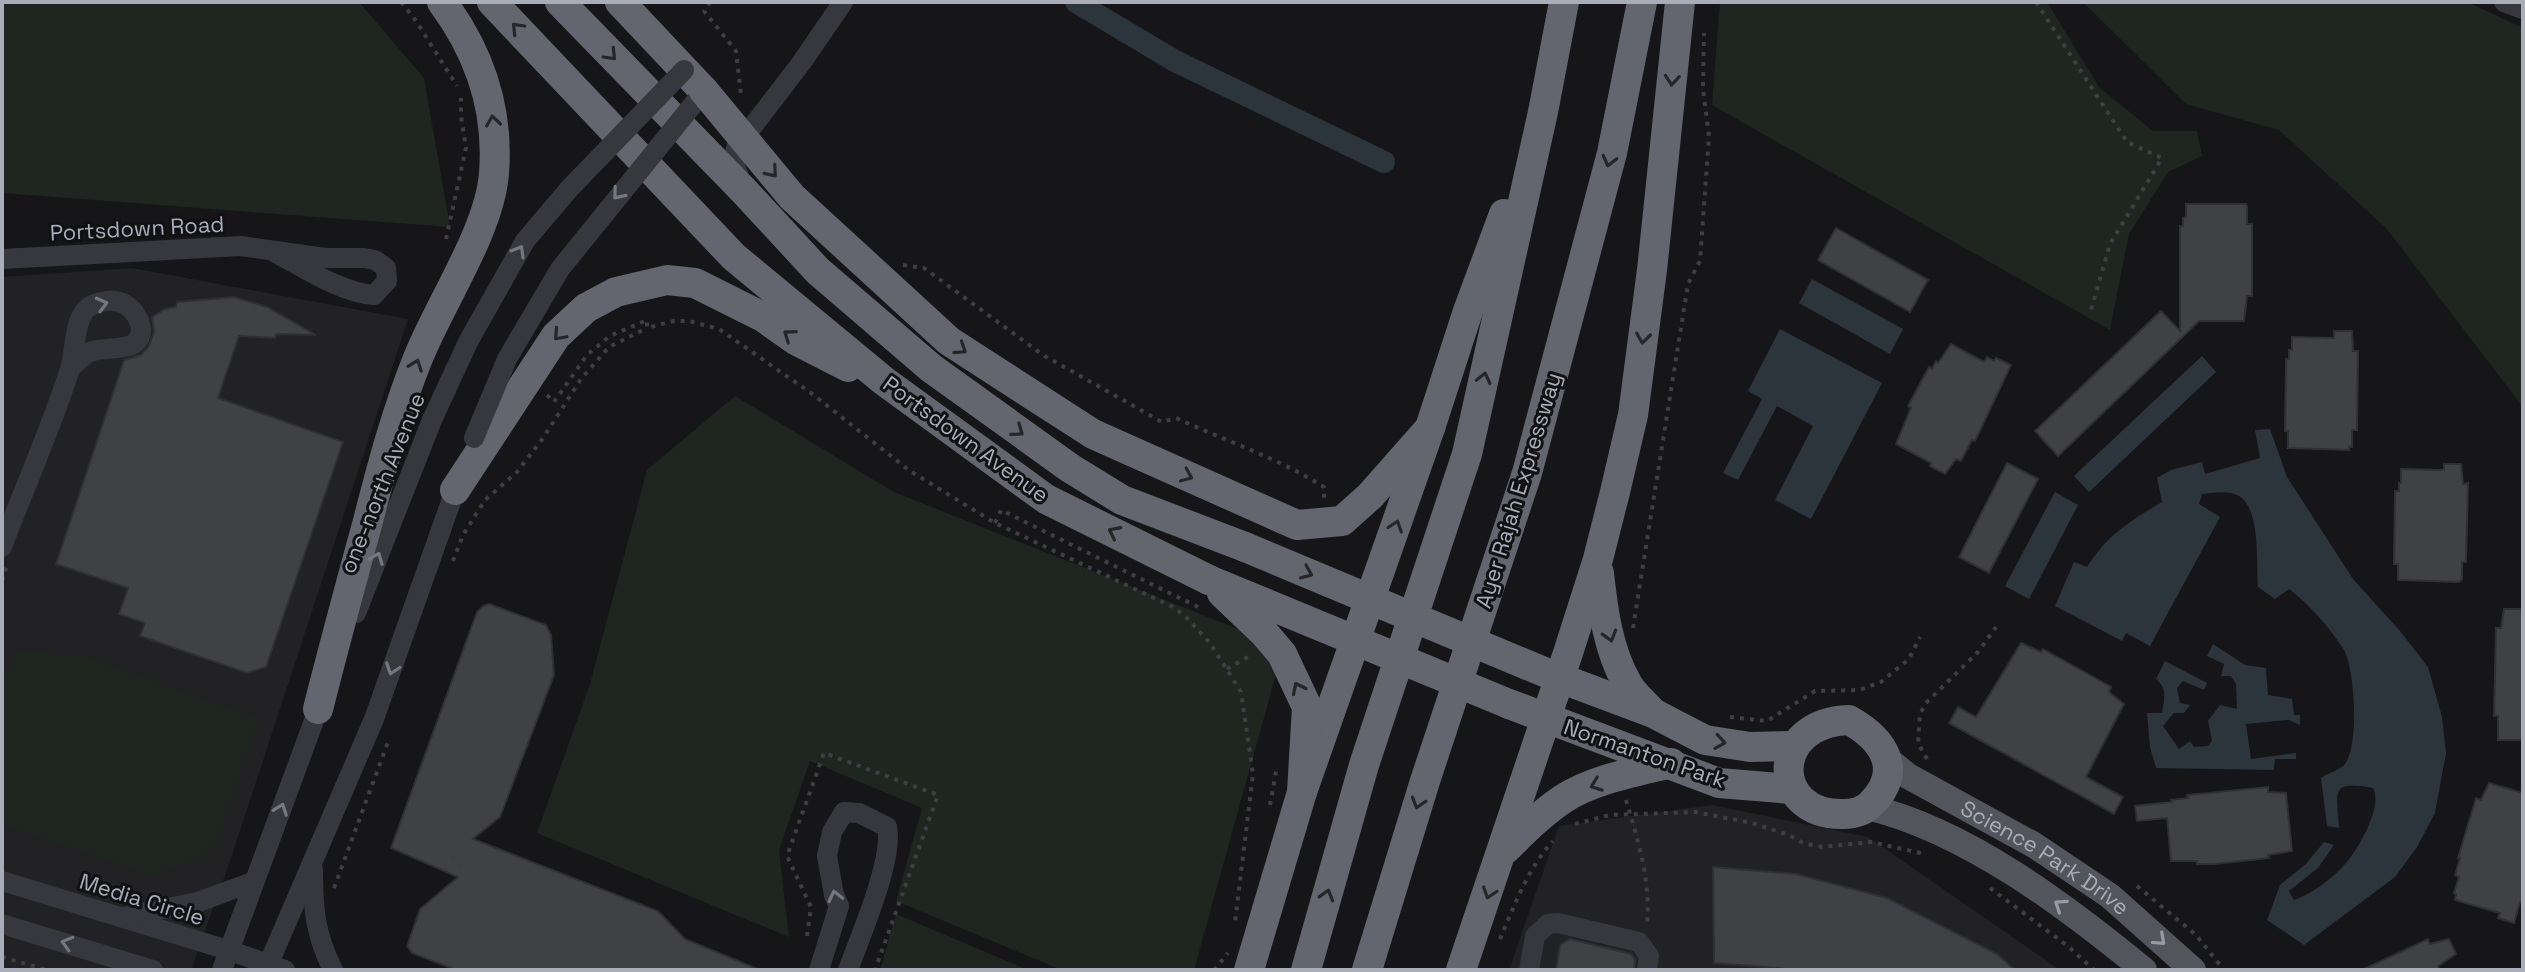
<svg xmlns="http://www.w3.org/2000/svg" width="2525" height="972" font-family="'Space Grotesk',sans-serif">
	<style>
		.built { fill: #222225 }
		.green { fill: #1e261f }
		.water { fill: #2c353c }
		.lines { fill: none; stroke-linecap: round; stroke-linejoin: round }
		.canal { stroke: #2c353c; stroke-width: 22 }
		.building { fill: #404145; stroke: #303034; stroke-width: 2 }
		.path { stroke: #3d3f44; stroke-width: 4; stroke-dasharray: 4 6; stroke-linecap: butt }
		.minor { stroke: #37383d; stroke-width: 20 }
		.major { stroke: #53555c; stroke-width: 26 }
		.highway { stroke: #63666e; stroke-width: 30 }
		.path-bridge { stroke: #3d3f44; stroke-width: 4; stroke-dasharray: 4 6; stroke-linecap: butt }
		.minor-bridge { stroke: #37383d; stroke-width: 20 }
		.highway-bridge { stroke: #63666e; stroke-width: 30 }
		.oneway { stroke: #26262a }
		.oneway2 { stroke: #757881 }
		.oneway3 { stroke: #979ba6 }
		.labels { text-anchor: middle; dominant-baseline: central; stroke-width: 6; stroke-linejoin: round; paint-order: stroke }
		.street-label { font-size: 22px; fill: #a8adb8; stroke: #111113 }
	</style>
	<rect width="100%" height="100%" fill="#161618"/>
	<!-- built -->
	<g class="built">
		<path d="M132,268L408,319L230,861L191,970H2V277Z"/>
		<path d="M1712,805L1868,837L2060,970H1509L1559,826Z"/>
	</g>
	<!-- green -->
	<g class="green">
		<path d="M2,2H359L424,78L450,227L2,193Z"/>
		<path d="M1720,2H2047L2099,87L2153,131H2197L2202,156L2168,172L2129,234L2110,330L1712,105Z"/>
		<path d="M2083,2H2467L2523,28V407L2386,228L2279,130L2186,104Z"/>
		<path d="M735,396L894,492L1248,633L1278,667L1194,970H1062L896,901L922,808L810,761L779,850L789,937L537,833L590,684L647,470Z"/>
		<path d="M16,650L84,656L260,719L213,852L152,876L2,825V689Z"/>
		<path d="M896,914L1028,970H880Z"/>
	</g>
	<!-- water -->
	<g class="water">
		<path d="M1812,279L1903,329L1890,354L1799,303Z"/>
		<path d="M1780,329L1882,383L1811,519L1775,500L1813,426L1777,406L1738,480L1723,473L1762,399L1748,391Z"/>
		<path d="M2202,356L2216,372L2089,492L2074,476Z"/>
		<path d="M2270,429L2287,477L2353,579L2400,631L2428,667L2442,717L2446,753L2435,813L2417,847L2395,877L2304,945L2267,920L2280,885L2306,864L2324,842L2334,845L2318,868L2289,891L2294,900C2312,894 2333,878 2346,863C2359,848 2383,806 2373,788C2329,780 2337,791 2339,828L2327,826L2321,778C2328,773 2337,771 2343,766C2360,752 2355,668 2344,650C2330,628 2310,605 2289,589L2275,599L2258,587C2256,563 2261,509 2239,496C2229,490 2213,493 2202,494L2199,504L2220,517L2150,646L2126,633L2122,641L2055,606L2074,562L2087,567C2108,534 2129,522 2162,502L2157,478L2171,470L2202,462L2205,474L2260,458L2255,430Z"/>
		<path d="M2055,492L2078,505L2029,599L2005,586Z"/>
		<path d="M2213,644L2245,665L2266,668L2268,695L2292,699L2294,715H2300V725L2289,720L2246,724L2251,759L2296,753V759H2275L2274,770L2156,768L2150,747L2147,713H2162C2164,699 2168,689 2156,679L2165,661L2207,683L2204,690L2183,681L2177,688L2180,703L2190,705L2184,713H2174L2163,726L2179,749L2190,741L2194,747L2208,746L2212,741L2208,721L2220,705L2237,709L2236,684L2231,676H2221L2224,664L2207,656Z"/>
	</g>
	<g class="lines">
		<!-- canal -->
		<path class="canal" d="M1076,2L1175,61L1384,162"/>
	</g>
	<!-- building -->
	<g class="building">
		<path d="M2186,204H2246L2247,207V224H2252V296H2247L2244,321H2199L2058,456L2035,431L2161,311L2180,331V226H2183V218L2186,217Z"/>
		<path d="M1836,228L1928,280L1910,312L1818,260Z"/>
		<path d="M234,297L267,307L316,335L276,334L275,338L239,336L218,398L343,442L266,667L247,673L140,636L145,623L119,614L128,588L56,564L124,360L141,355L149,346L154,332L152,317L165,309L176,307L177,302Z"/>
		<path d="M2334,331H2352L2353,351H2358L2357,430H2352V447L2349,446V450L2288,448V431H2285L2286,359H2289V350H2292V337L2334,338Z"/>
		<path d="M1951,344L1984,362L1987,357L1994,361L1996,358L2011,365L1975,441L1972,440L1961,461L1956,459L1945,474L1930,466L1931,463L1896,444L1911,408L1908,406L1929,367L1932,369L1936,361L1938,363Z"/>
		<path d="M2007,463L2038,479L1989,573L1959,557Z"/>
		<path d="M2444,464H2461L2463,484L2468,483L2466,562H2462V579L2459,582L2398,580V564H2394L2395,491H2399V483H2401V469L2444,470Z"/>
		<path d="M489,604L546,625L551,635L554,675L500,817L473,839L658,911L685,939L760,970H456L412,953L407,946L420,909L458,877L391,848L477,612L483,606Z"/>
		<path d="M2504,609H2521L2523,618L2522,740H2498V716H2494L2496,628H2501Z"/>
		<path d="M2021,643L2041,652L2043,649L2097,679L2111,687L2109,692L2124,704L2086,777L2123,797L2114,814L1949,723L1958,707L1976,717Z"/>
		<path d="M2489,783L2523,793V903L2520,902L2514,923L2498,918L2500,913L2455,900L2456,894L2454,893L2459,877L2455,875L2460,858H2458L2476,798L2481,800Z"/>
		<path d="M2268,787V792L2286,793L2292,851L2268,855L2269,858L2215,864H2197V861H2171L2167,818L2137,821L2135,806L2172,802L2171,800L2188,798L2187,795Z"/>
		<path d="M1713,867L1796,874L1887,898L1997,954L2015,970H1801L1714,963Z"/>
		<path d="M1570,939L1631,954L1635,959L1634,970H1556L1560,945Z"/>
		<path d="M2428,939L2430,944L2449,939L2456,954L2438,966L2439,970H2362Z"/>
	</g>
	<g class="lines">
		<!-- path -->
		<g class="path">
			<path d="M401,2L416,21L457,86"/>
			<path d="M710,2L704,11L736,51L741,95"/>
			<path d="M2036,2L2127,142L2162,158L2110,244L2091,310"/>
			<path d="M446,239L466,148L461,116V98"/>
			<path d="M903,265L924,268L1043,355L1162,422L1176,418C1226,441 1278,458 1324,487V499"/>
			<path d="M547,395L554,402L587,355L610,336L647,320V328L674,321H689L719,329L811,393L910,471L995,523L1173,607L1186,617L1210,643L1241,692L1253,774L1235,922"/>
			<path d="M995,523L1001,510L1202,609"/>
			<path d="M453,561L463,535L485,500L517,472L543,438L581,379L609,347L647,328"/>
			<path d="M2,581L7,565"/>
			<path d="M1633,628L1688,284L1700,261L1709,136L1703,89L1704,33"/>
			<path d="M1227,669L1253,654"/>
			<path d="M1730,717L1767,721L1815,691L1859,690L1881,682L1909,659L1920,637"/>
			<path d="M1927,759L1918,743L1920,714L1926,703L1978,652L1996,627"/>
			<path d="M1626,800C1638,841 1651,881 1647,924"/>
			<path d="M1270,805L1277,766"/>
			<path d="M1575,824L1610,815L1695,812L1752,823L1789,835L1803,843L1822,847L1871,842L1925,854"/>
			<path d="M2137,886L2196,935L2224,970"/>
			<path d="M334,888L388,742"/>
			<path d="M1990,888L2069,947L2094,970"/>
			<path d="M807,936L811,907L787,856L824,753L938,795L875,970"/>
			<path d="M1500,939C1514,906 1528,868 1553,841"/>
			<path d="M2,957L47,970"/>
			<path d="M1214,970L1228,953"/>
		</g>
		<!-- minor -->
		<g class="minor">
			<path d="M2504,2L2523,9"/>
			<path d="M742,185L734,163L736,148L802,62L843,2"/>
			<path d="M2,259L241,246L325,258H364L375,260L386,268L387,281L374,295C339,292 305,268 274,252"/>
			<path d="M2,547C24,488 51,429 70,369C75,352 74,330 82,315C89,301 114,297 126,305C134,310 141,321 141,330C140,355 106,345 90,352C83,355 76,363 71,367"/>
			<path d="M356,613L432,420"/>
			<path d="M313,869C313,909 315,934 333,970"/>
			<path d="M2,881L228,950L285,970"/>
			<path d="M123,917L198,902L253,882"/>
			<path d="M2,924L153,970"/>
			<path d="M222,970L322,699"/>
			<path d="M266,970L374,719L459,479"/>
			<path d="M819,970L839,906L834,895L827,856L832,832L844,812L859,813L887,827C894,859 860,937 848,970"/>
			<path d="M1529,970L1535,936L1548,924L1558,923L1639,942L1649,956L1647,970"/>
		</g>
		<!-- major -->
		<g class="major">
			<path id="s1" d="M1886,758L1908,776L2034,845L2110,896L2193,970"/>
			<path d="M1868,807C1967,831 2066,906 2144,970"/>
		</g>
		<!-- highway -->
		<g class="highway">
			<path d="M492,2L734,257L884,381L1046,499L1209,580"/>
			<path d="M560,2L745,192L818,271L931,368L1070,468L1122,500L1245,547"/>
			<path d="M620,2L704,91"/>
			<path d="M455,490L556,336L586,308L616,292L667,280L695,283L763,317L797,341L848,367"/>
			<path d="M1599,573C1603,610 1608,650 1627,683C1632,693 1643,702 1651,711"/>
			<path d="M1549,674L1653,713L1705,740L1750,747L1794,746"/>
			<path d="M1509,704L1719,783L1792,789"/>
			<path d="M318,709C334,646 351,583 368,521C382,466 397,410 418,358C440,303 490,230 494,173C499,109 480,53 442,2"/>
			<path d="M1849,720C1883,739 1905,770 1871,804C1864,811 1853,814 1843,814C1769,815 1770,722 1849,720Z"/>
			<path d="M1506,849C1524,831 1542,813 1563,799C1594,779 1636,772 1671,763"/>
			<path d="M1249,970L1302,792L1430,428L1468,311L1504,214"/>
			<path d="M1306,970L1364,765L1467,454L1543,112L1564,2"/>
			<path d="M1367,970L1425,781L1527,473L1612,153L1642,2"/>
			<path d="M1461,970L1568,653L1598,559L1615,492L1633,415L1652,270L1680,2"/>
		</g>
		<!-- path-bridge -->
		<path class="path-bridge" d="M452,857L465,871"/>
		<!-- minor-bridge -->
		<g class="minor-bridge">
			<path d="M432,420L468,342L525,241L569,189L684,70"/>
			<path d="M474,438L507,359L560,269L704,91"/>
		</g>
		<!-- highway-bridge -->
		<g class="highway-bridge">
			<path d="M704,91L792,197L949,341L1093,434L1297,525L1342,521L1370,496L1430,428"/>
			<path d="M1245,547L1549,674"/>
			<path d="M1209,580L1509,704"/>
			<path d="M1222,593L1265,634L1282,654L1307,707L1302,792"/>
		</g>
	</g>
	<!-- one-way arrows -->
	<defs><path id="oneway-chevron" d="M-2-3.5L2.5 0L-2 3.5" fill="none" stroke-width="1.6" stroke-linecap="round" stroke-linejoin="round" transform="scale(2)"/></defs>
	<g class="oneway">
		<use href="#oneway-chevron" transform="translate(517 28) rotate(-134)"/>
		<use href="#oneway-chevron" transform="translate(611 55) rotate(46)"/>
		<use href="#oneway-chevron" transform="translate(1672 80) rotate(95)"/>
		<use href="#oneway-chevron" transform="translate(493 121) rotate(-98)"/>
		<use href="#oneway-chevron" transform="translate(1609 161) rotate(104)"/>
		<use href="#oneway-chevron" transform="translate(772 172) rotate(50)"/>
		<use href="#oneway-chevron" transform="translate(559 335) rotate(132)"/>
		<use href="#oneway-chevron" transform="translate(789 335) rotate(-145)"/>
		<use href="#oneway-chevron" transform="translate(1643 338) rotate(98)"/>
		<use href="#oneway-chevron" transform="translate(961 349) rotate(33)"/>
		<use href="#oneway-chevron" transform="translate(416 365) rotate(-70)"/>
		<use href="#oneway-chevron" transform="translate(1484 378) rotate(-77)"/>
		<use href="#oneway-chevron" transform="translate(1018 431) rotate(36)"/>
		<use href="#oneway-chevron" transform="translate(1187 476) rotate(24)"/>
		<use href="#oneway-chevron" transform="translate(1396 526) rotate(-71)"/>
		<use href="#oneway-chevron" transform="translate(1114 532) rotate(-153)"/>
		<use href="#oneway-chevron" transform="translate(1307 573) rotate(23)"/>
		<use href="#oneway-chevron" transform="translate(1610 636) rotate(74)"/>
		<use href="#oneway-chevron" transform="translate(1298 688) rotate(-116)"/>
		<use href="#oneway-chevron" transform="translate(1720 742) rotate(9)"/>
		<use href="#oneway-chevron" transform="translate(1596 785) rotate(159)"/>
		<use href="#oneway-chevron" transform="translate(1418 803) rotate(107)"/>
		<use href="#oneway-chevron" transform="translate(1489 893) rotate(109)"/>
		<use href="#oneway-chevron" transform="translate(1327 895) rotate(-74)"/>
	</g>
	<g class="oneway2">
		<use href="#oneway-chevron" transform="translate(618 194) rotate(130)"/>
		<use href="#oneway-chevron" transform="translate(519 251) rotate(-60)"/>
		<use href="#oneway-chevron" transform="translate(102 304) rotate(-15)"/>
		<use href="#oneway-chevron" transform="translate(377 558) rotate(-68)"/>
		<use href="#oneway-chevron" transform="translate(392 669) rotate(109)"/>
		<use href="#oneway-chevron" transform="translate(281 809) rotate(-70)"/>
		<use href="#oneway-chevron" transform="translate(835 896) rotate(-103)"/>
		<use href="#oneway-chevron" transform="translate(67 943) rotate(-164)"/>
	</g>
	<g class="oneway3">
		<use href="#oneway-chevron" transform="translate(2060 905) rotate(-146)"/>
		<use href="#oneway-chevron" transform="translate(2160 940) rotate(42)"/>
	</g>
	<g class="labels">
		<!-- street labels -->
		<g class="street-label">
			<text transform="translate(137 228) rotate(-3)">Portsdown Road</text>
			<text transform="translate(966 439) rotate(36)">Portsdown Avenue</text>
			<text transform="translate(382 483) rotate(-68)">one-north Avenue</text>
			<text transform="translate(1518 490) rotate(-73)">Ayer Rajah Expressway</text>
			<text transform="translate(1645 753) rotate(19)">Normanton Park</text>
			<text stroke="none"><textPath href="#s1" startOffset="188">Science Park Drive</textPath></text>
			<text transform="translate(142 899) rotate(17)">Media Circle</text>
		</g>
	</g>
	<!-- border -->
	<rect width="2525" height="972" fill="none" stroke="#a8adb8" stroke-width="8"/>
</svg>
